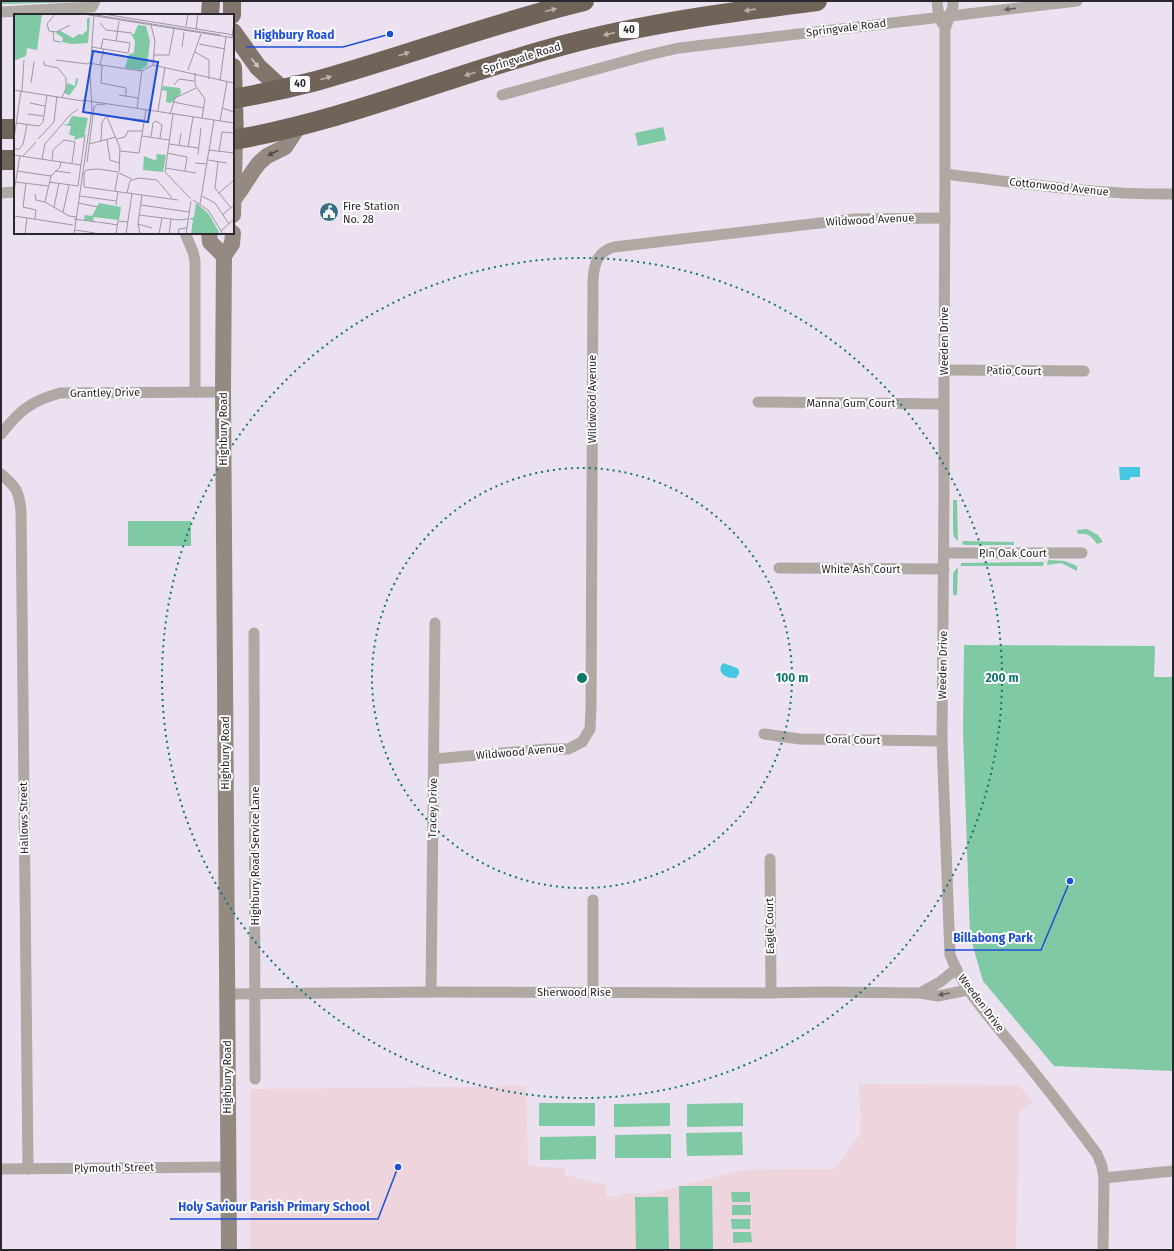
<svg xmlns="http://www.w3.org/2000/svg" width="1174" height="1251" font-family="'Fira Sans',sans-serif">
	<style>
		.education { fill: #edd4dd }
		.green { fill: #7fc9a4 }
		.water { fill: #45c7e4 }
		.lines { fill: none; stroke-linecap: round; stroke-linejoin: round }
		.street { stroke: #afa8a3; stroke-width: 11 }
		.secondary { stroke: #948a82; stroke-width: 16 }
		.primary { stroke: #81756b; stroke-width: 18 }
		.highway { stroke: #706357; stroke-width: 20 }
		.oneway { fill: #666062 }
		.oneway2 { fill: #b8b1ab }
		.oneway3 { fill: #cdc8c4 }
		.oneway4 { fill: #4f494b }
		.ring { fill: none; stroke: #0f766e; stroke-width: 2; stroke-dasharray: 2 4 }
		.labels { text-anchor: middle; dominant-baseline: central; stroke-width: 4; stroke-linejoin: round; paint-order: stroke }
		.shield { fill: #fff; stroke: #6a676c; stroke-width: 1 }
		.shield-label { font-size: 10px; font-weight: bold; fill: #2a262d }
		.street-label { font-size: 11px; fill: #2a262d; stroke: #fff }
		.poi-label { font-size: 11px; fill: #2a262d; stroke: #fff; text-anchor: start }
		.inset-road { fill: none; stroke: #9e96a3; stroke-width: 1 }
		.view { fill: #1d4ed8; fill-opacity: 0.15; stroke: #1d4ed8; stroke-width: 2 }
		.inset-edge { fill: none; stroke: #2a262d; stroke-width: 2 }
		.centre { fill: #0f766e; stroke: #fff; stroke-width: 2 }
		.ring-label { font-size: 12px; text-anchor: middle; font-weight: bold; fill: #0f766e; stroke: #fff; stroke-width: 4; stroke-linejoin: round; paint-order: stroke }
		.leader { fill: none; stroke: #1d4ed8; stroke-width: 1.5 }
		.callout-dot { fill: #1d4ed8; stroke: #fff; stroke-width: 1.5 }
		.callout-label { font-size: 12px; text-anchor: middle; font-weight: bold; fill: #1d4ed8; stroke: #fff; stroke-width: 4; stroke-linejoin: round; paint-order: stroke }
	</style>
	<rect width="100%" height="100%" fill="#ebe1f1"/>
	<!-- education -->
	<path class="education" d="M859,1084L1019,1085L1033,1103L1019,1111L1016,1250H250V1089L526,1086L528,1166L565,1168V1175L606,1185V1196L621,1197V1193L649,1194L743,1170L835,1169L861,1132Z"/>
	<!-- green -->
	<g class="green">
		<path d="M1,1H82L81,2L2,4Z"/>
		<path d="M663,127L666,140L638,146L635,133Z"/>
		<path d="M953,500H957L958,541L954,537L953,532Z"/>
		<rect x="128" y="521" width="63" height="25"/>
		<path d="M1087,529L1098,535L1103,542L1097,544C1092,536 1087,533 1078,534L1077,530Z"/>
		<path d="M963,541L1014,542V545H965L962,544Z"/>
		<path d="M1048,560L1065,561L1077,566V571L1061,563L1047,565Z"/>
		<path d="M1044,562L1043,566H961V563Z"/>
		<path d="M958,567L957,595H953V573Z"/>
		<path d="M964,645L1155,646L1154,677H1173V1071L1054,1066L983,981L970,936L963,731Z"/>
		<rect x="539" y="1103" width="56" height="23"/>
		<path d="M670,1103V1126L614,1127V1104Z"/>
		<path d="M743,1103V1126L687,1127V1104Z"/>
		<path d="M742,1132L743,1155L687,1156L686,1133Z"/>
		<path d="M671,1134V1158H615V1135Z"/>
		<path d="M596,1136V1159L540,1160V1137Z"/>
		<path d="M679,1186H712L713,1250H680Z"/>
		<path d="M731,1192H750V1202H732Z"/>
		<path d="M635,1197H668L669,1250H636Z"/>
		<rect x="732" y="1205" width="19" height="10"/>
		<path d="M731,1219H750V1229H732Z"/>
		<path d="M733,1232H751L752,1242L733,1243Z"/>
	</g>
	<!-- water -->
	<g class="water">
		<path d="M1119,467H1140V477H1131L1129,480H1120Z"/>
		<path d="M723,663L737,668L739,670V674L736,678C727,679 715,673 723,663Z"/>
	</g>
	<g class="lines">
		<!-- street -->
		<g class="street">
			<path d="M937,1L938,10L942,23"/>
			<path d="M953,1V7L945,29V174L944,370V495L942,741L950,955C964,991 992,1020 1016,1050C1044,1084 1071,1119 1097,1154L1102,1166L1104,1178L1103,1250"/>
			<path d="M1,12L92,7L95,1"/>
			<path d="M502,95L648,55L679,48L1077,1"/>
			<path d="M945,174C1021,183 1097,195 1173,194"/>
			<path d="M1,193L15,192"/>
			<path d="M185,233L193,252L195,261V392"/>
			<path d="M944,370L1084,371"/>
			<path d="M758,402L944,404"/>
			<path d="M1,434C19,411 31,401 60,393L223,392"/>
			<path d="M1,474C16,487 19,490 21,511L28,1169"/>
			<path d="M944,553H1082"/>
			<path d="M779,568L944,569"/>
			<path d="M254,633L255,1079"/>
			<path d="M764,734L800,739L942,741"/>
			<path d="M434,759L548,749H568L582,742L590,729L591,708L593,280C594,264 597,252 614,247L854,219L945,218"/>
			<path d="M770,859L771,993"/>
			<path d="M431,992L435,623"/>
			<path d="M593,992V900"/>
			<path d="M920,993L940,982L956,969"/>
			<path d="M227,994L431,992L763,993L824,992L920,993L938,996L968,990"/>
			<path d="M1,1169L228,1167"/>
			<path d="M1104,1178L1173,1171"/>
		</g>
		<!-- secondary -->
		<g class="secondary">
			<path d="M234,199L242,188L253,171L259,163L267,156L285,147L299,126"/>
			<path d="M233,215L235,140"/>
			<path d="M209,233L210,242L224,256"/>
			<path d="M229,1250L223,392L224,256L232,244L233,233"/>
		</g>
		<!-- primary -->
		<g class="primary">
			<path d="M232,1V15"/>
			<path d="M210,15L211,1"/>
			<path d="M233,32L258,67L282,89"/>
			<path d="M233,67L235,140"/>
		</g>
		<!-- highway -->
		<g class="highway">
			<path d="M233,99C261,94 289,88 316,81C406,56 493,23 584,1"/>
			<path d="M1,129H15"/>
			<path d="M233,140C346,121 453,74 564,45C647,23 732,12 817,1"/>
			<path d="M1,160H15"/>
		</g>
	</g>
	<!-- one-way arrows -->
	<defs><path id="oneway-solid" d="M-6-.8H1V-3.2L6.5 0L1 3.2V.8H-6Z"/></defs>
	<g class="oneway">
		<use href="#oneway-solid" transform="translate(1010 9) rotate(173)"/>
		<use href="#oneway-solid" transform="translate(944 994) rotate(170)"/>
	</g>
	<g class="oneway2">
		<use href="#oneway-solid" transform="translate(551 10) rotate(-15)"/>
		<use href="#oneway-solid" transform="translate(750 10) rotate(172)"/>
		<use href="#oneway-solid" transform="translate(609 34) rotate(167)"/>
		<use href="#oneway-solid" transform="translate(404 54) rotate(-18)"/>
		<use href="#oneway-solid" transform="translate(470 74) rotate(162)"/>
		<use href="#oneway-solid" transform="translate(326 78) rotate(-17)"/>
	</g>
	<use class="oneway3" href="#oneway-solid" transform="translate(255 63) rotate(51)"/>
	<use class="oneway4" href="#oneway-solid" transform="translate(273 153) rotate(152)"/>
	<!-- distance rings -->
	<g class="ring">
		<circle cx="582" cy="678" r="210"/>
		<circle cx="582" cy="678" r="420"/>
	</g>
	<!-- icons -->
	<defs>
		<symbol id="civic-disc" viewBox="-11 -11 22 22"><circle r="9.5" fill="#356f88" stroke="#fff"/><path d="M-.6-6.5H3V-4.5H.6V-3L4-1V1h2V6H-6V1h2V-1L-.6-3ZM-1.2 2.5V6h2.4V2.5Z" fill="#fff"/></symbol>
	</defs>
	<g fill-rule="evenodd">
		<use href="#civic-disc" x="318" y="201" width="22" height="22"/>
	</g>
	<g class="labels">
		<!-- shield labels -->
		<g class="shield">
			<rect x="619" y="22" width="20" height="16" rx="3"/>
			<rect x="290" y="76" width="20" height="16" rx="3"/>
		</g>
		<g class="shield-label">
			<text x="629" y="30">40</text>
			<text x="300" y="84">40</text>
		</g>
		<!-- street labels -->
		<g class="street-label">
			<text transform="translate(846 28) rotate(-7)">Springvale Road</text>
			<text transform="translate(522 58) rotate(-17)">Springvale Road</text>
			<text transform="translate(1059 187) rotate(6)">Cottonwood Avenue</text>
			<text transform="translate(870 220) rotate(-3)">Wildwood Avenue</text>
			<text transform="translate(944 341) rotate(-90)">Weeden Drive</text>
			<text transform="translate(1014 371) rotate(1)">Patio Court</text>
			<text transform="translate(105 393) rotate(-1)">Grantley Drive</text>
			<text transform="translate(592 399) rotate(-90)">Wildwood Avenue</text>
			<text x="851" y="403">Manna Gum Court</text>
			<text transform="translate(223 429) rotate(-90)">Highbury Road</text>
			<text x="1013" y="553">Pin Oak Court</text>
			<text x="861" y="569">White Ash Court</text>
			<text transform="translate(943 665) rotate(-89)">Weeden Drive</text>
			<text transform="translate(853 740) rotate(1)">Coral Court</text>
			<text transform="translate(520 752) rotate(-5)">Wildwood Avenue</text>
			<text transform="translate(225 753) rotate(-90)">Highbury Road</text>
			<text transform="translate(433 808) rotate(-89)">Tracey Drive</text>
			<text transform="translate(24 818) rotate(-91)">Hallows Street</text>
			<text transform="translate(255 856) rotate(-90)">Highbury Road Service Lane</text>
			<text transform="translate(770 926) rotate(-91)">Eagle Court</text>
			<text x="574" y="992">Sherwood Rise</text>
			<text transform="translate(981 1003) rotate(53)">Weeden Drive</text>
			<text transform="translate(227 1077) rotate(-90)">Highbury Road</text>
			<text transform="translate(114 1168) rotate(-1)">Plymouth Street</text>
		</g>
		<!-- poi labels -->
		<g class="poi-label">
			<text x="343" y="206">Fire Station<tspan x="343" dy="13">No. 28</tspan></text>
		</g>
	</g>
	<!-- overview -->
	<g transform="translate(14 14)">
		<rect width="220" height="220" fill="#ebe1f1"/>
		<path d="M0,0H28L23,36L13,34L12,42L2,46H0ZM76,3L74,29L57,30L48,28L49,24L42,19L45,16L59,24L65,20L68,21L73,16V5ZM124,11L132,12L136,27L133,52L126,56L111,54L115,40L120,39L121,27L117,20H120ZM62,64L64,65L63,71L54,83L55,81L50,79L53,69L61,72ZM149,72L166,74L167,79L157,89L152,88L153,77L148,76ZM58,102L74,104L70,123L60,126L61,122L55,121L57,112L49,111L54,110ZM142,140L152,141L149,158L129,156L130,142L140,146L143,145ZM85,189L107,193L105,206L80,203L79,207L70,206L71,201L78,202ZM182,189L194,199L205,218L203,220H177L179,206L175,205L180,203Z" fill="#7fc9a4"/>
		<path class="inset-road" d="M41,0L33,10L35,17L42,18L56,11M69,0L220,24M76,0L206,21M89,0L220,21M86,9L92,16L118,19M137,11L141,27L139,51M172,12L174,0M182,15L184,0M39,18L40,27L47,28M218,23L220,9M102,27L105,7M185,30L211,35M78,33L114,39L116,29L89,25L87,35M168,33L170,18M181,38L195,46V65M140,41H155L160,15M42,46L74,50M30,47V51L44,54L52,64V75L48,83M74,49L127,57L139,51L220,69M86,51L90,35M88,51L87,69L112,74V82M174,56L187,20M181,59V71L191,85L188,104M206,67L212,23M17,69L20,48M160,71L165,65L180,67M0,76L69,87M8,77L10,46M105,81L124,84M68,86L220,109M159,88L190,94M16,89L31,92M208,94L220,98M123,95L128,56M144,97L151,53M14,100L29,102M156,100L161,84L182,74M159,100L151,158L177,185M93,102L130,106M93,103L106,134L105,158M206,107L213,68M2,109L25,112L29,108L33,81M128,122L155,126M137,123L139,109L142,107L148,111L146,124M0,124L7,77M24,125L40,108L43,82M103,125L111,123L114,117H128M93,126L96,146L105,149M87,128L88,108L92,103M75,130L102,123M155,130L184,134M165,131L167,119M174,133L179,103M0,135H5L9,130L13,111M195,136L220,139M106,137L125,139L132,96M205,138L208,118L220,119M153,139L173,143L171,157M184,140L187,114M0,141L67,151M9,142L22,128M28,145L31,130L56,101L64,95M38,146L39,136L50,126L61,128L58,149M194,146L213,149M73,148L80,93L84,90L91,91M204,148L201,174L217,194M181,149L193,150M151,154L182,159M3,157L37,162M41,157L57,159M105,159L118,165M70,160V173L164,186M70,160L72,156L84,155L104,158M2,168L34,172M35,168L64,172M12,169L9,193L22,196L21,205M64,172L71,121M0,177L6,142M101,177L104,159M113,179L116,167L124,164L143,166L158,184M205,179L220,166M21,180L22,186L31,188L55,202L62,203M66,182L102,187M188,182L201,189L215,210M179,186L194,196L209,220M31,188L37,162L46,153L47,148M64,189L84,193M186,190L200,106M102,191L104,177M127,191L175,198M40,193L45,169M49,198L55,171M125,201L165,206L174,205M208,201L220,191M0,202L59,211M60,205L83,208M84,208L104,211M124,210L138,214M61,216L81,219M207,217L220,205M11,220L13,204M60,220L78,95L76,60L80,0M102,220L104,207L114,208M112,220L118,179M126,220L124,210L128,181M145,220L148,204M155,220L157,205M164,220L165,215L173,214M172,220L177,187"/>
		<path class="view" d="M79,37L144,48L134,108L69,98Z"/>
		<rect width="220" height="220" class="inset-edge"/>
	</g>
	<circle cx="582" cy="678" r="6" class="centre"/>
	<g class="ring-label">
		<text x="792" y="682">100 m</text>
		<text x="1002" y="682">200 m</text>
	</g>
	<!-- callouts -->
	<path class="leader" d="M390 34L343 47H246M1070 881L1041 950H945M398 1167L378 1219H170"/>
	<g class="callout-dot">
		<circle cx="390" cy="34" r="4"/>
		<circle cx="1070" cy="881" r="4"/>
		<circle cx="398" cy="1167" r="4"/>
	</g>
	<g class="callout-label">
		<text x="294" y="39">Highbury Road</text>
		<text x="993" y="942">Billabong Park</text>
		<text x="274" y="1211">Holy Saviour Parish Primary School</text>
	</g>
	<!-- border -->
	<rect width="1174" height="1251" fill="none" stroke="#2a262d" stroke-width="4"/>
</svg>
